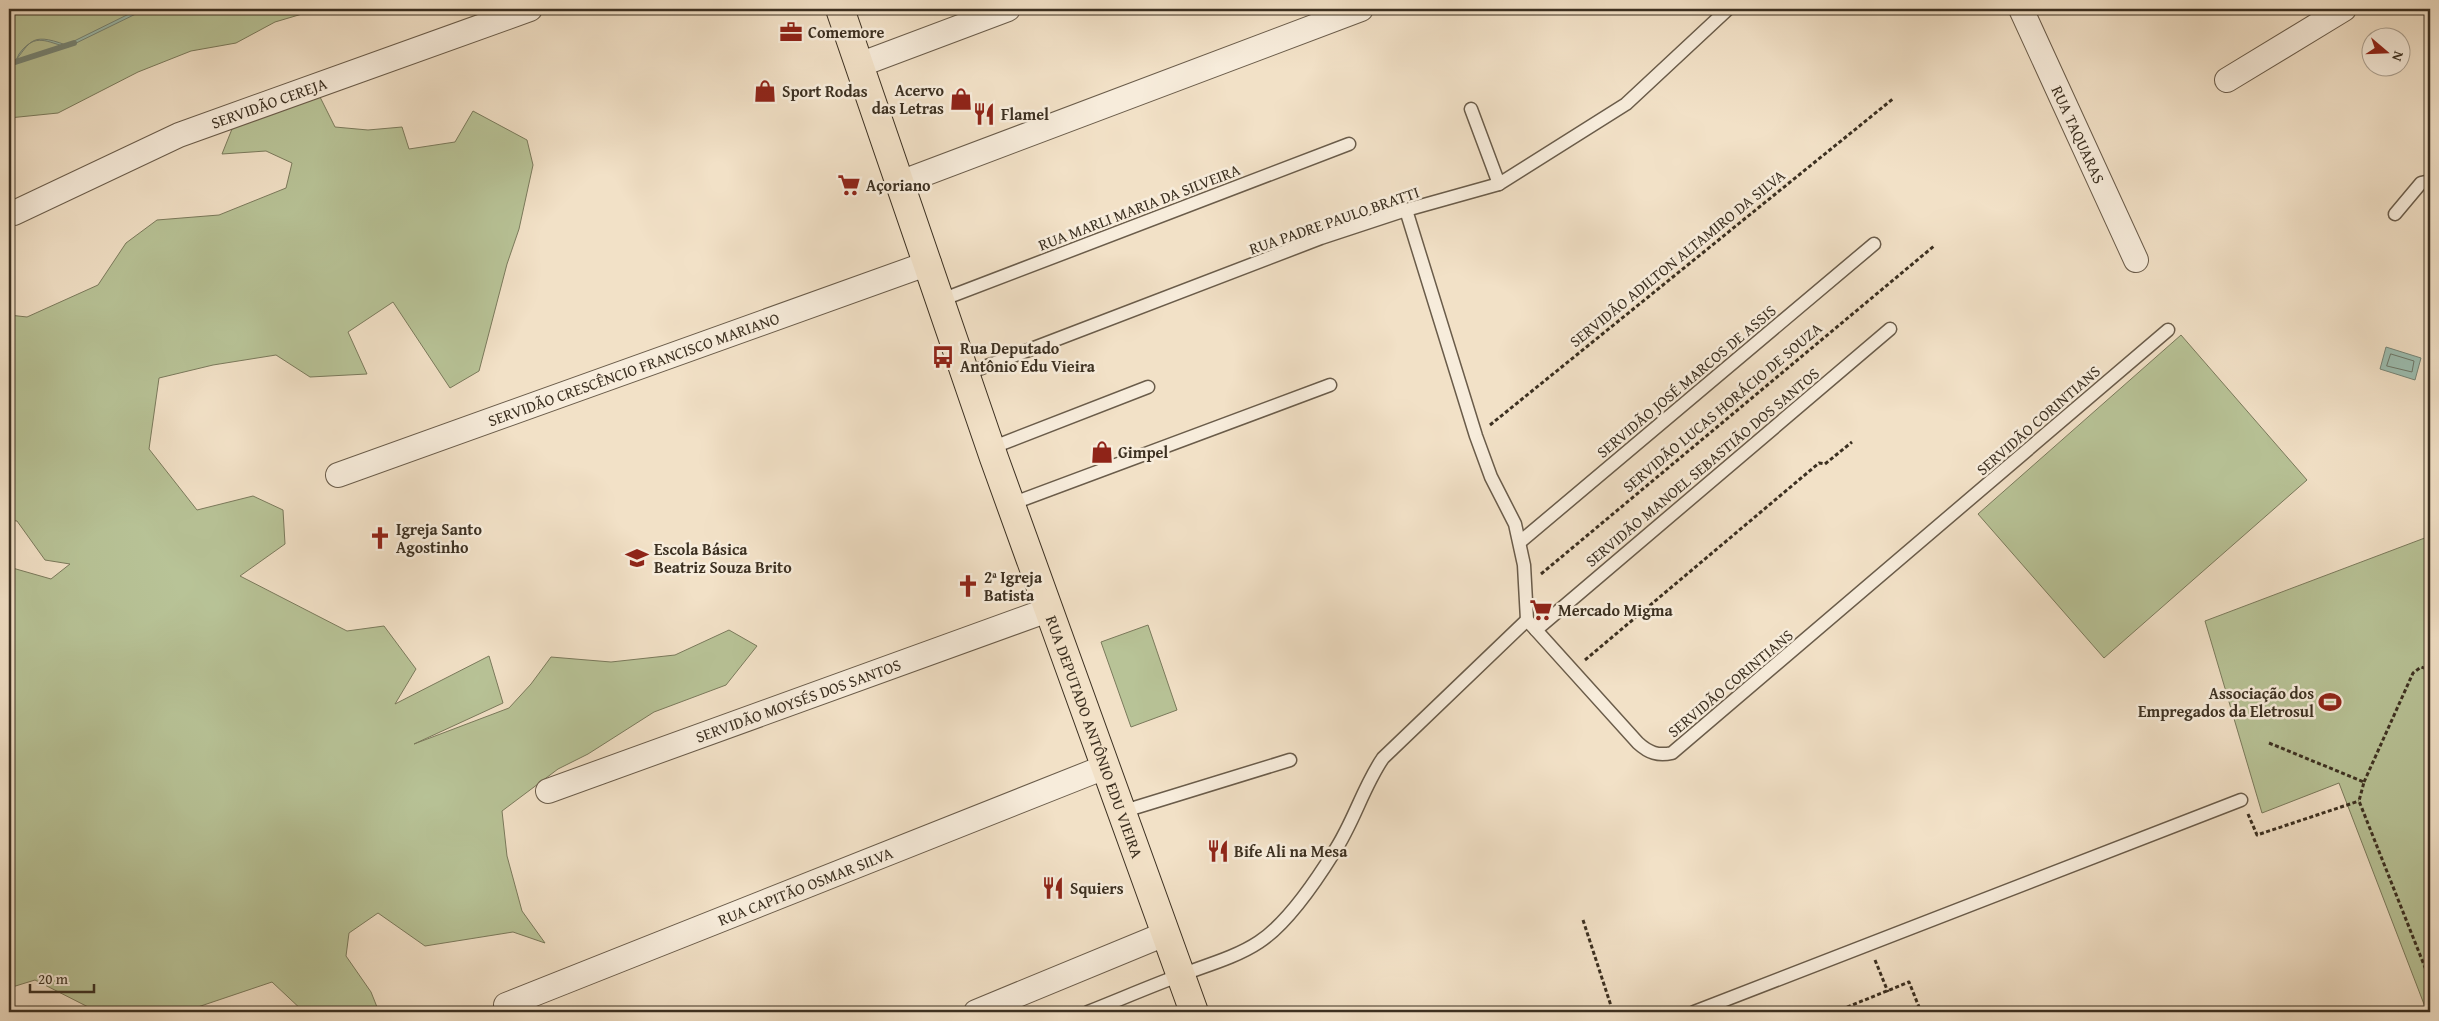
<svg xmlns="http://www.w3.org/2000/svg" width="2439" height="1021" font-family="'Gentium Book Plus',serif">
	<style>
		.green { fill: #b8c397; stroke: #7a7a5c }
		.water { fill: #9cbeb1; stroke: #768577 }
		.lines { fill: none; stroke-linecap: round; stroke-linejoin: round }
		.shore { stroke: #6c7769; stroke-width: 1 }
		.stream { stroke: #768577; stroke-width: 6 }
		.lane-casing { stroke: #6a5c4a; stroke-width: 15 }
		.street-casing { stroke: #6a5c4a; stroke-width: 26 }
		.primary-casing { stroke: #3c3021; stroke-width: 30 }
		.path { stroke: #3c3021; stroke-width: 3; stroke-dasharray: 4 2.5; stroke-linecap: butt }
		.lane { stroke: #f7ecdb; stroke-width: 12 }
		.street { stroke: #f7ecdb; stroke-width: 24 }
		.primary { stroke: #f2e1c7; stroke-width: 28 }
		.labels { text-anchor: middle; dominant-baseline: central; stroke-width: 5; stroke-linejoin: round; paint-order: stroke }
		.poi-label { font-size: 16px; font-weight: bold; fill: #3c3021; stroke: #f7ecdb; text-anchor: start }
		.street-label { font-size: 16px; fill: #3c3021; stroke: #f7ecdb }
	</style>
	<rect width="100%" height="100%" fill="#f2e1c7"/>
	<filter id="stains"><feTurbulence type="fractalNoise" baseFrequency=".004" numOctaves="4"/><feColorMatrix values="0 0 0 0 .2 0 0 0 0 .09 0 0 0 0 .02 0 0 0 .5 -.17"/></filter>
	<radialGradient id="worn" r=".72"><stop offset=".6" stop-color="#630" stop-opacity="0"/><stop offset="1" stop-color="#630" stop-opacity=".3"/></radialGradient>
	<!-- green -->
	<g class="green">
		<path d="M21,9H319L275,22L236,43L191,51L138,72L58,113L9,118V14Z"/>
		<path d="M319,95L335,127L368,130L402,127L409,149L455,142L473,111L527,140L533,165L519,229L507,264L479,371L450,388L393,302L348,332L367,374L310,377L276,355L213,365L159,378L149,449L197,510L253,496L283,510L285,544L240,576L347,631L384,626L416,669L395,704L489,656L503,703L414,744L509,708L531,684L551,657L611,662L675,655L729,630L757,646L726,685L654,712L588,754L558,769L502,811L507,856L522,911L545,943L513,932L425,946L378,913L349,933L346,956L371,992L379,1012H353L339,1007L319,1012H304L272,982L183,1012H98L35,980L9,988V567L51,579L70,564L45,560L17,521L9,520V315L27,317L98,285L126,243L157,220L219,215L286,188L292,163L266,151L222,154L232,129L256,111Z"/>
		<path d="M2181,335L2307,480L2104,658L1978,514Z"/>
		<path d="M2430,536V1012H2427L2339,783L2262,813L2205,621Z"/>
		<path d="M1148,625L1177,710L1131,727L1101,642Z"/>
	</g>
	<!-- water -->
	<g class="water">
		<path d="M139,9H146L68,47C47,43 36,31 19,54C16,60 14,66 9,71V69C31,43 28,31 66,45Z"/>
		<path d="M2386,347L2421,358L2415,380L2380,369Z"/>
	</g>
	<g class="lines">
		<!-- shore -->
		<path class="shore" d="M2391,354L2414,361L2412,372L2387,366Z"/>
		<!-- stream -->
		<path class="stream" d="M9,64L74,43"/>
		<defs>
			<g id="lane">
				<path d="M1471,109L1499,184"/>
				<path d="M1406,210L1476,436L1491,477L1515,524L1524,565L1527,620"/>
				<path d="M2395,214L2421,183L2430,181"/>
				<path d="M941,300L1349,144"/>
				<path d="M966,374L1321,238L1406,210L1499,184L1626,104L1728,9"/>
				<path d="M991,448L1148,387"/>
				<path d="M1011,504L1330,385"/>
				<path d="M1520,542L1874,244"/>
				<path d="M1536,630L1890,329"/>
				<path d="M1121,812L1290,760"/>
				<path d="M1088,1012C1121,999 1153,985 1186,973C1211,964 1238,956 1259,942C1288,923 1316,881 1334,852C1354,822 1363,787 1383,758L1527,620L1638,743C1649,753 1658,756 1672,753L2168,330"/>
				<path d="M1694,1012L2241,800"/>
			</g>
			<g id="street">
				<path id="s1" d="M2021,9L2136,260"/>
				<path d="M859,65L1008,9"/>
				<path d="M2227,80L2344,9"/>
				<path d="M900,183L1361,9"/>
				<path id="s2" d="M14,213L179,135L530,9"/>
				<path id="s3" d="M338,475L929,263"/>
				<path id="s4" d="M548,791L1048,610"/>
				<path id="s5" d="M506,1005L1105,767"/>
				<path d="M976,1012L1165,934"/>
			</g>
			<g id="primary">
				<path id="s6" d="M840,9L994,458L1194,1012"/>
			</g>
		</defs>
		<!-- lane casing -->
		<use href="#lane" class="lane-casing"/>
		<!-- street casing -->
		<use href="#street" class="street-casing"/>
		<!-- primary casing -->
		<use href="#primary" class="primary-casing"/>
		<!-- path -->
		<g class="path">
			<path d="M1490,425L1894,98"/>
			<path d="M1541,574L1934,246"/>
			<path d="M1585,660L1819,463L1825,464L1852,442"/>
			<path d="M2269,743L2364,782L2359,801L2430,980"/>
			<path d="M2364,782L2413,673L2421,667L2430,670"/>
			<path d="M2248,814L2257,835L2359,801"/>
			<path d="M1583,920L1613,1012"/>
			<path d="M1875,960L1888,992"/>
			<path d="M1835,1012L1909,982L1921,1012"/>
		</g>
		<!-- lane -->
		<use href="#lane" class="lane"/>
		<!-- street -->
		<use href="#street" class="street"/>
		<!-- primary -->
		<use href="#primary" class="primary"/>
	</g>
	<!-- icons -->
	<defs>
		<symbol id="office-bare" viewBox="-9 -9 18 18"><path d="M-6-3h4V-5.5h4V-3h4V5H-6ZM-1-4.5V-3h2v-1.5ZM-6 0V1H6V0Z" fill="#8f2418" stroke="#f7ecdb" stroke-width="2.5" paint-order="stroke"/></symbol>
		<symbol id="shop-bare" viewBox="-9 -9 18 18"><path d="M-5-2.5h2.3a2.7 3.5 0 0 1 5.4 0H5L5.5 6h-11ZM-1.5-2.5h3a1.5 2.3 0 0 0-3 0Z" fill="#8f2418" stroke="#f7ecdb" stroke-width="2.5" paint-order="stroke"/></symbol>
		<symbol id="restaurant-bare" viewBox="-9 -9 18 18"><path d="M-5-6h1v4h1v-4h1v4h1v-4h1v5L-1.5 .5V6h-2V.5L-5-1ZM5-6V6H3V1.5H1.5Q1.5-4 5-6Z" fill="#8f2418" stroke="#f7ecdb" stroke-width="2.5" paint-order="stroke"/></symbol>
		<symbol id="supermarket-bare" viewBox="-9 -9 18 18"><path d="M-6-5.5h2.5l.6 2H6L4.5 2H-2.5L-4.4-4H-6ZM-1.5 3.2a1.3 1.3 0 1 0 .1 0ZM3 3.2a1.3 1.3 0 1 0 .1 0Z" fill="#8f2418" stroke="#f7ecdb" stroke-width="2.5" paint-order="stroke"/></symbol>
		<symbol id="bus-bare" viewBox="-9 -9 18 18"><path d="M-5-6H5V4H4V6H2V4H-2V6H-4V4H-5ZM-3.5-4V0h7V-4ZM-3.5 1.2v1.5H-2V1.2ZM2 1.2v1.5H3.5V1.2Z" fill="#8f2418" stroke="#f7ecdb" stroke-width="2.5" paint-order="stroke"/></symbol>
		<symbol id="church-bare" viewBox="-9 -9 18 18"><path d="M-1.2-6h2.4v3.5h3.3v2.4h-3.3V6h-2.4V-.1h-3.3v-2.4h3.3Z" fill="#8f2418" stroke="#f7ecdb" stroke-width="2.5" paint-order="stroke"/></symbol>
		<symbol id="school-bare" viewBox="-9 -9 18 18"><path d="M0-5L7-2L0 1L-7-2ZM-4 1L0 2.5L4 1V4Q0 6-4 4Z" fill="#8f2418" stroke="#f7ecdb" stroke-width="2.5" paint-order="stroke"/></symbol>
		<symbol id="stadium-bare" viewBox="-9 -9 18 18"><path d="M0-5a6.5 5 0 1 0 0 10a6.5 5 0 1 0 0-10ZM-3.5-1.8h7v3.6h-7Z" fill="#8f2418" stroke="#f7ecdb" stroke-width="2.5" paint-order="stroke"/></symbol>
	</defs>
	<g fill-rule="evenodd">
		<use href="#office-bare" x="775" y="16" width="32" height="32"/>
		<use href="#shop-bare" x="749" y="75" width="32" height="32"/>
		<use href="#shop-bare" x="945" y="83" width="32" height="32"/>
		<use href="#restaurant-bare" x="968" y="98" width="32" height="32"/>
		<use href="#supermarket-bare" x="833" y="169" width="32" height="32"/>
		<use href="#bus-bare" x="927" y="341" width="32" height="32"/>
		<use href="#shop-bare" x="1086" y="436" width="32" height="32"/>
		<use href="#church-bare" x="364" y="522" width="32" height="32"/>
		<use href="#school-bare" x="621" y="542" width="32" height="32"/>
		<use href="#church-bare" x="952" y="570" width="32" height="32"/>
		<use href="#supermarket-bare" x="1525" y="594" width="32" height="32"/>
		<use href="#stadium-bare" x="2314" y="686" width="32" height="32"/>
		<use href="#restaurant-bare" x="1202" y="835" width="32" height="32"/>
		<use href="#restaurant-bare" x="1037" y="872" width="32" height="32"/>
	</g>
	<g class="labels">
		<!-- poi labels -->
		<g class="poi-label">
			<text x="808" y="32">Comemore</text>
			<text x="944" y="90" text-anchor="end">Acervo<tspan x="944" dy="18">das Letras</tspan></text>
			<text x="782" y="91">Sport Rodas</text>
			<text x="1001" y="114">Flamel</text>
			<text x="866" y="185">Açoriano</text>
			<text x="960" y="348">Rua Deputado<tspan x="960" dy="18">Antônio Edu Vieira</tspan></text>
			<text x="1118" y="452">Gimpel</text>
			<text x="396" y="529">Igreja Santo<tspan x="396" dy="18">Agostinho</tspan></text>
			<text x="654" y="549">Escola Básica<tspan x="654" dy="18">Beatriz Souza Brito</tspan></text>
			<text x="984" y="577">2ª Igreja<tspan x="984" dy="18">Batista</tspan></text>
			<text x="1558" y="610">Mercado Migma</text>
			<text x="2314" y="693" text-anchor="end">Associação dos<tspan x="2314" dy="18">Empregados da Eletrosul</tspan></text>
			<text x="1234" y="851">Bife Ali na Mesa</text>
			<text x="1070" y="888">Squiers</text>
		</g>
		<!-- street labels -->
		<g class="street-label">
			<text stroke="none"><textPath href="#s2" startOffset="278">SERVIDÃO CEREJA</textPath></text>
			<text stroke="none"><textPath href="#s1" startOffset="138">RUA TAQUARAS</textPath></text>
			<text transform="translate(1139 207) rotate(-21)">RUA MARLI MARIA DA SILVEIRA</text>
			<text transform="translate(1334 220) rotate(-19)">RUA PADRE PAULO BRATTI</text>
			<text transform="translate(1677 258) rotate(-39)">SERVIDÃO ADILTON ALTAMIRO DA SILVA</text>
			<text stroke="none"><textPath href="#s3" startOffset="314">SERVIDÃO CRESCÊNCIO FRANCISCO MARIANO</textPath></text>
			<text transform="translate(1686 381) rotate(-40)">SERVIDÃO JOSÉ MARCOS DE ASSIS</text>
			<text transform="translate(1722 407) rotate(-40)">SERVIDÃO LUCAS HORÁCIO DE SOUZA</text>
			<text transform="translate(2038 420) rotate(-41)">SERVIDÃO CORINTIANS</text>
			<text transform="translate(1702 467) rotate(-40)">SERVIDÃO MANOEL SEBASTIÃO DOS SANTOS</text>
			<text transform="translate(1730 683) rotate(-40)">SERVIDÃO CORINTIANS</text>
			<text stroke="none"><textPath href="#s4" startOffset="266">SERVIDÃO MOYSÉS DOS SANTOS</textPath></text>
			<text stroke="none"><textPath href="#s6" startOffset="771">RUA DEPUTADO ANTÔNIO EDU VIEIRA</textPath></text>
			<text stroke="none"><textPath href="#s5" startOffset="322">RUA CAPITÃO OSMAR SILVA</textPath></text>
		</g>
	</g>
	<!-- margin -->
	<rect width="2439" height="1021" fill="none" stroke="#f2e1c7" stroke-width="30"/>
	<rect x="10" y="10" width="2419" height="1001" fill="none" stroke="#3c3021" stroke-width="2.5"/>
	<rect x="15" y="15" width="2409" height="991" fill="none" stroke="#3c3021"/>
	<!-- north arrow -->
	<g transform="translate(2386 52) rotate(109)"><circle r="24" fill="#f7ecdb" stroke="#aca191"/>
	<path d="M0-4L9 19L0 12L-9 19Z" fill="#8f2418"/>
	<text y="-8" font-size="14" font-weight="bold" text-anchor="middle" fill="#3c3021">N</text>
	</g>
	<!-- scale -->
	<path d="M30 984v8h64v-8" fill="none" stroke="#3c3021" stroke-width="2.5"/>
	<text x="38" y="984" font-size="15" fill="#3c3021" stroke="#f7ecdb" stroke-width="4" paint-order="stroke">20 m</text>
	<rect width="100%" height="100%" filter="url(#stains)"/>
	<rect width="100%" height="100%" fill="url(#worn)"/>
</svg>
